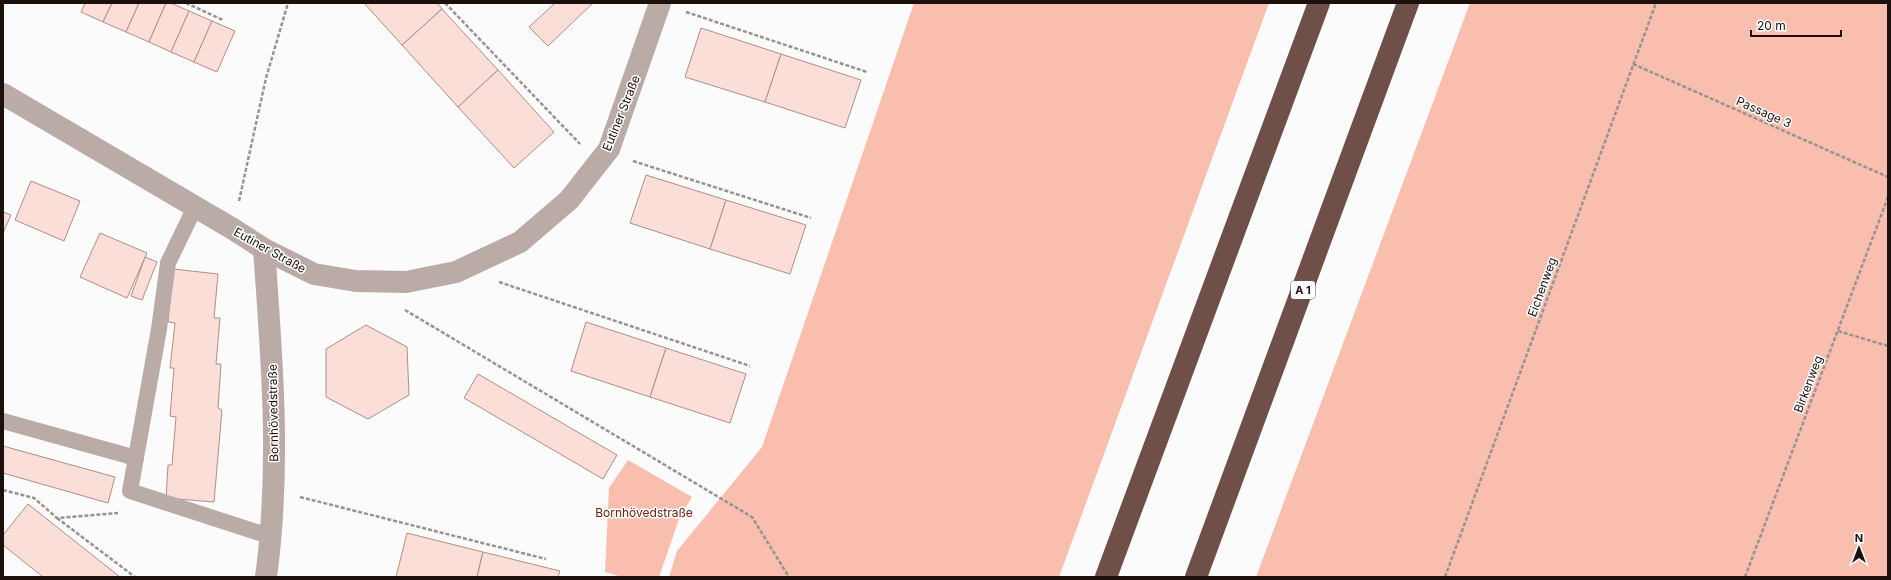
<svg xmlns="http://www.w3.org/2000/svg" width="1891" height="580" font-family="Inter,sans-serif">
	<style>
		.green { fill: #fabeaf }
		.building { fill: #faded7; stroke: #b08e86 }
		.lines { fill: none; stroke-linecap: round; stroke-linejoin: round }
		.path { stroke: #989391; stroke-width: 2.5; stroke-dasharray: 4 2; stroke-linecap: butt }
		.lane { stroke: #baaba7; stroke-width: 16 }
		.street { stroke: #baaba7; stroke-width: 22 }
		.highway { stroke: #6f5049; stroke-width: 22 }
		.labels { text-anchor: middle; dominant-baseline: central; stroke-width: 3; stroke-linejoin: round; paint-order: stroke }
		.shield { fill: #fff; stroke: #605856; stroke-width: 1 }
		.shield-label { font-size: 11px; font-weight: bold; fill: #1c100d }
		.street-label { font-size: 12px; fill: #1c100d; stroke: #fff }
		.park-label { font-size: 12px; fill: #6c200e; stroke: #fff }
	</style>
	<rect width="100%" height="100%" fill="#fbfbfb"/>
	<!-- green -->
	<g class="green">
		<path d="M914,3H1269L1059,577H669L677,551L762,447Z"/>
		<path d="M1470,3H1888V577H1256Z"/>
		<path d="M628,460L692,497L679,519L659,577H622L605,572L609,488Z"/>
	</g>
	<!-- building -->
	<g class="building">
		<path d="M85,3H112L103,22L81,12Z"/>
		<path d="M112,3H139L126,32L103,22Z"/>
		<path d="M139,3H166L149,42L126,32Z"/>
		<path d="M166,3H171L189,11L171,52L149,42Z"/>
		<path d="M364,3H437L442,9L402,45Z"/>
		<path d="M555,3H593L548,46L529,27Z"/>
		<path d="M442,9L498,70L458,107L402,45Z"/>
		<path d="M189,11L212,21L194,62L171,52Z"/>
		<path d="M212,21L235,31L217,72L194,62Z"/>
		<path d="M701,28L781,54L765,102L685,77Z"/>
		<path d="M781,54L861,80L845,128L765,102Z"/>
		<path d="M498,70L554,132L514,168L458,107Z"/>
		<path d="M646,175L726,200L710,249L630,223Z"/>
		<path d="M31,181L80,201L64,241L15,220Z"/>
		<path d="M726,200L806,225L790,274L710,249Z"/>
		<path d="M3,212L11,215L3,233Z"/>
		<path d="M100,233L147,253L127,298L80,277Z"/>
		<path d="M145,257L157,262L142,300L131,296Z"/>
		<path d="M173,269L218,274L214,318H220L216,364H221L218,408L222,410L214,502L166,498L168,465H172L176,417L170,416L174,368H170L175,323L168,322Z"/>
		<path d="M586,322L666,348L650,397L571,371Z"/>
		<path d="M366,325L407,347L409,395L368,419L326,397V349Z"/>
		<path d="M666,348L746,374L730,423L650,397Z"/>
		<path d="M478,374L617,455L603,479L464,398Z"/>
		<path d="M3,446L115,477L108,503L3,473Z"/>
		<path d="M28,504L120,577H43L3,545V535Z"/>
		<path d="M407,533L483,552L477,577H396Z"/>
		<path d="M483,552L560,571L558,577H477Z"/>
	</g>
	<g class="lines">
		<!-- path -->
		<g class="path">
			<path d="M186,3L223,20"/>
			<path d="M445,3L580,144"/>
			<path d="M686,12L867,72"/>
			<path d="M1633,64L1888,177"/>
			<path d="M633,161L811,218"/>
			<path d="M239,201L266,78L288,3"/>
			<path d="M499,282L750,366"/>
			<path d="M405,310L752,517L789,577"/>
			<path d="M1838,331L1888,346"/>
			<path d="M3,490L34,498L57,518L118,513"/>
			<path d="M300,497L546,559"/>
			<path d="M57,518L135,577"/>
			<path d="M1445,577L1656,3"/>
			<path d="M1745,577L1888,197"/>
		</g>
		<!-- lane -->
		<g class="lane">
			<path d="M195,207L168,263L159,329L130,491L272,537"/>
			<path d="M3,421L136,458"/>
		</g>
		<!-- street -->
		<g class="street">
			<path d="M3,94L233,229L264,249L314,274L356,281L406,282L456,272L520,242L569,200L609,149L660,3"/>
			<path d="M264,249C272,359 281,468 266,577"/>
		</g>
		<!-- highway -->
		<g class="highway">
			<path d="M1106,577L1319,3"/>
			<path d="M1196,577L1408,3"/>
		</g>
	</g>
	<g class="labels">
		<!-- shield labels -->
		<rect class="shield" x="1291" y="281" width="24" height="18" rx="3"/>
		<g class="shield-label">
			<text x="1303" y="290">A 1</text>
		</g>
		<!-- street labels -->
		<g class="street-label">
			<text transform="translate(1764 112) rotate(24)">Passage 3</text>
			<text transform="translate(621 113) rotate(-68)">Eutiner Straße</text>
			<text transform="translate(270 250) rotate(29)">Eutiner Straße</text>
			<text transform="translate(1542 287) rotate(-70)">Eichenweg</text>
			<text transform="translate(1808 384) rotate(-69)">Birkenweg</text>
			<text transform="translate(273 413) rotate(-91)">Bornhövedstraße</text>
		</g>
		<!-- park labels -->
		<g class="park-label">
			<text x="644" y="512">Bornhövedstraße</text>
		</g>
	</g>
	<!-- border -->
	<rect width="1891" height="580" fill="none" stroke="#1c100d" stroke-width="8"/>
	<!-- north arrow -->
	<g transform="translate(1859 548)" stroke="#ffffff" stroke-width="3" paint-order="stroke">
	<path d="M0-3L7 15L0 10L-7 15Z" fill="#1c100d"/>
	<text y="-6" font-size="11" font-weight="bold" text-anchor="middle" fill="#1c100d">N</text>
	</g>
	<!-- scale -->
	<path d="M1751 30v6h90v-6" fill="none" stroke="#1c100d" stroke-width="2"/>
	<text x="1757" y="30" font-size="12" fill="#1c100d" stroke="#ffffff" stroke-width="3" paint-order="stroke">20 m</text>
</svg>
